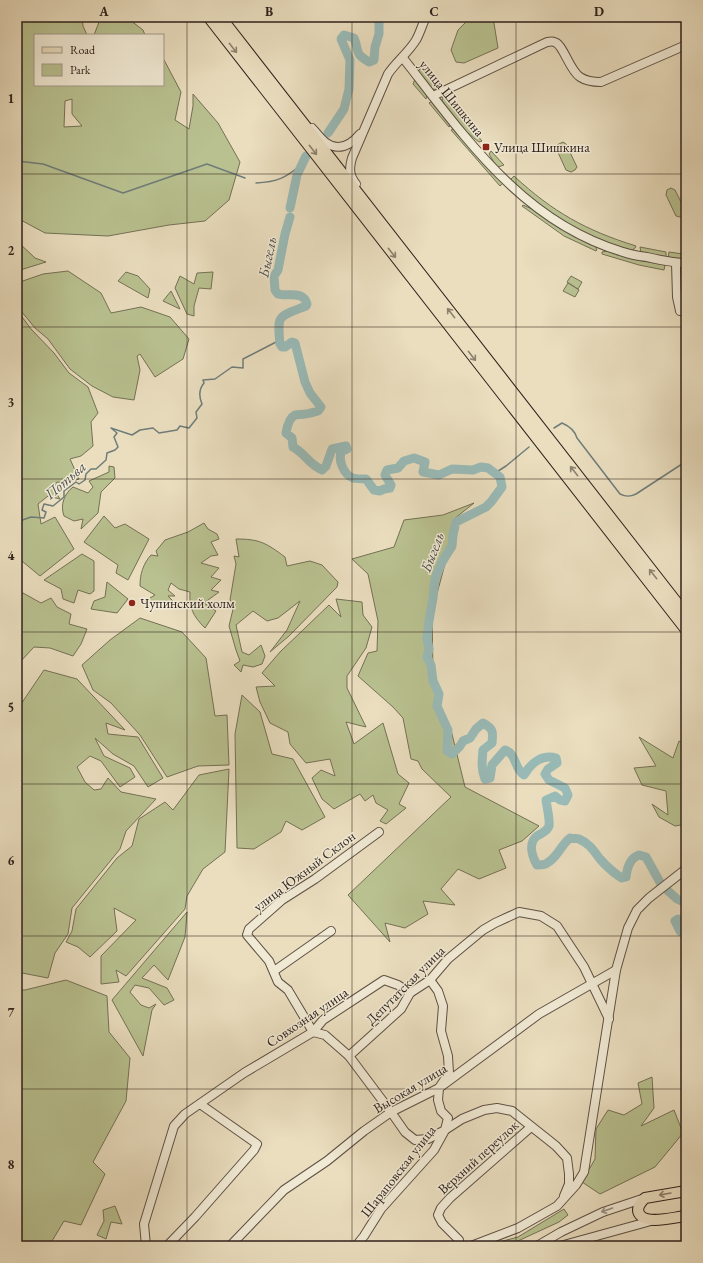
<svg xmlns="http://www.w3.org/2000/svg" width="703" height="1263" font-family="'EB Garamond',serif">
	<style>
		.green { fill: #b9c190; stroke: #747156; fill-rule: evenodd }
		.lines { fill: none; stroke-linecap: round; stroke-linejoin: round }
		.stream { stroke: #6f7d7a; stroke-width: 1.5 }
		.river { stroke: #99bbb8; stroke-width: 9 }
		.minor-casing { stroke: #5e5045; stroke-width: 10 }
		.major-casing { stroke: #2f211c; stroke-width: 12 }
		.highway-casing { stroke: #2f211c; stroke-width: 13 }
		.minor { stroke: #f1ead5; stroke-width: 8 }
		.major { stroke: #eadebf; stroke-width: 10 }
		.highway { stroke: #eadebf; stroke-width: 11 }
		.oneway { stroke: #8c806e }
		.oneway2 { stroke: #9a9082 }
		.grid { fill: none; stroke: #2f211c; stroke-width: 1; stroke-opacity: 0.55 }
		.poi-dot { fill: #8f2418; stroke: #f1ead5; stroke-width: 1.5 }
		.labels { text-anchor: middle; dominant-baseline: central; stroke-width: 3; stroke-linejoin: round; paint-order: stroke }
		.street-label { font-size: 14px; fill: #2f211c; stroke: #f1ead5 }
		.poi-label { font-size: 14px; fill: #2f211c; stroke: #f1ead5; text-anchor: start }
		.water-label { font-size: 15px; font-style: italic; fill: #4f4f4b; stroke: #f1ead5 }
		.neatline { fill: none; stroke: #2f211c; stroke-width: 1.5 }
		.grid-label { font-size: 13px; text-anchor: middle; font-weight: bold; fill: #2f211c }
	</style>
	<rect width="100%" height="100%" fill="#eadebf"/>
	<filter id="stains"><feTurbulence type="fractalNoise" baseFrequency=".005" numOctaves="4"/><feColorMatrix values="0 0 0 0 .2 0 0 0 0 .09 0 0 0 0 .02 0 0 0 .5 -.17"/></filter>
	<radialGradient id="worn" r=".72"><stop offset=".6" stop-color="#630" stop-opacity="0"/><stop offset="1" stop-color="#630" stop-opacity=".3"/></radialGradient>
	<!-- green -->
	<g class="green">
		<path d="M17,17H82L83,26L87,35H35V85H163V58L181,92L175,120L189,129L193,106V94L218,123L240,162L229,200L205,221L169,225L108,236L45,233L17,218ZM72,99V114L82,126L64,127L65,101Z"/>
		<path d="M101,17H126L143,30L145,35H94Z"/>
		<path d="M471,17H493L498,48L464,63L456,62L451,50L458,30Z"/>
		<path d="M421,67L438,88L439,90H433L418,72Z"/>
		<path d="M415,79L427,95L426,99L413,84Z"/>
		<path d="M443,94L482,141L479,142C464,131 452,117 442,101Z"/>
		<path d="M430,102H433L451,124L449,127L429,103Z"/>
		<path d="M455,129L503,183L500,186L451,130Z"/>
		<path d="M563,142L566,144L577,167L575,170L571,172L566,170L556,148L557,145Z"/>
		<path d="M491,151L504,165L498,167L496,166L489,154Z"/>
		<path d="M514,176C553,212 585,230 636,246L635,248L631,251L592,238L552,216L509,181Z"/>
		<path d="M671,188L675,190L686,212L684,215L680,217L676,216L666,195L667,190Z"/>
		<path d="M523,205L534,210L558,227L595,246L597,250L596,251L564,236L522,206Z"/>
		<path d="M17,241L35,258L46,262L17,271Z"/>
		<path d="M640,247L666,252V259L641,253Z"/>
		<path d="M607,251L642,261L665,265L664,270L639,265L602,254V252Z"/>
		<path d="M669,252L683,254L682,260L668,259Z"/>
		<path d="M68,271L101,293L111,313L141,307L170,317L189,339L183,359L155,377L140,354L137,356L140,370L134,400L113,397L92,386L70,369L48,339L35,328L17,306V283L43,274Z"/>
		<path d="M126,272L138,276L150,289L148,298L118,281Z"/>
		<path d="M213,272L211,289L199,288L194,306V316L187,314L175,288L180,276L194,284L197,273Z"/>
		<path d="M571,276L582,282L578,289L567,282Z"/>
		<path d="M568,283L579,290L575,297L563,291Z"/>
		<path d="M171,291L180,309L163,301Z"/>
		<path d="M17,310L31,329L54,353L69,373L88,387L98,413L91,422L93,446L81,456L70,459L79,479L67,483L57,482L53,488L60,499L48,496L38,504L41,524L55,517L74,549L40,576L17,557Z"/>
		<path d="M109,466L114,467L115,478L101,492L98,513L81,529L83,519L74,521L64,516C60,505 64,494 73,487L88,493L93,487L89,481L109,472Z"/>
		<path d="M474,503L454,519L451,542L432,612L433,672L440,711L451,730L465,787L539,826L522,841L499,850L506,868L479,879L458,869L441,889L455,905L423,901L428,914L405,928L385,923L390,942L348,895L451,797L422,769L418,761L411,759L403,718L393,707L358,676L368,653L377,651L378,621L368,574L352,559L394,547L404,520L443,515Z"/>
		<path d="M104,516L115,528L125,524L149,539L128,580L116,573L118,565L84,542Z"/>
		<path d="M204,523L208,529L217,534L219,539L211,542L218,555L211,556L201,563L219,568L211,577L221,580L211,590L219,592L204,603L216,611L205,628C193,616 189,608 190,592L179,589L171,583L168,590L175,596H168L179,607L165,601L160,606L145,601L155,595L140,586C140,574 143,564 151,555L158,556L156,551L165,540L188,532Z"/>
		<path d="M236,539C260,539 266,543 285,557L287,566L310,561L322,565L338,582L337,587L289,636L270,652L287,630L300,601L278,618L267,621L253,611L236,625L242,652L249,655L261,645L265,656L262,664L253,667L243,665L241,672L234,665L240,661L236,650L229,626L234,605L230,600L236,564L234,556L239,557Z"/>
		<path d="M82,554L94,561V591L90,594L78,590L74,603L63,599L61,589L44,580Z"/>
		<path d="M107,582L128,599L117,613L91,609L94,601L105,597Z"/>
		<path d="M17,593H23L41,603L51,598L57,607L71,614L69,624L87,629L81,644L73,656L50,648L34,647L21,661L17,671Z"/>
		<path d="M336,599L362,602L363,615L372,627L366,648L347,676V688L366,727L346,722L354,744L383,723L398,774L409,783L399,804L406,808L386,824L380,821L388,810L376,803L373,795L365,801L360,794L334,809L322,799L312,778L321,770L335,776L330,759L306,763L290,744L288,732L270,723L260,702L256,687L275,686L262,673L280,652L329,605L341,617Z"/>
		<path d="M140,618L182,632L206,658L215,716L227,715L229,765L198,766L167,777L140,735L111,703L93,690L82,665L110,640Z"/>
		<path d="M44,670L77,679L125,730L106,723L108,734L138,737L163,778L148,787L134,766L113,754L95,738L104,756L130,768L135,777L120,787L101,761L90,756L77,767L85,782L94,790L101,789L108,778L121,792L156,799L126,831L120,849L72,908L68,934L55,953L48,978L17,972V759L20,758L17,755V710Z"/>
		<path d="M242,695L260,712L272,754L293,759L325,817L302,830L286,821L281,832L254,849L237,848L235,734Z"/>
		<path d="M639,737L673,758L679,741L686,745V824L675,826L659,817L652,804L668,815L666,791L642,785L634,768L656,766Z"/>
		<path d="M229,769L225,852L203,869L187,896L185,909L126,976L116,970L119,982L101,984V956L136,920L114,908L117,931L90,957L78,947L66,942L72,931L76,909L117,858L132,846L139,819L165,802L173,810L199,775Z"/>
		<path d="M187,912L185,937L168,980L154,965L142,978L167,988L174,1000L164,1005L149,988L135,985L130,992L141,1005L149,1008L156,1004L152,1010L143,1056L112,1000Z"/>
		<path d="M66,980L107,996L109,1032L130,1058L126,1101L93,1162L105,1174L81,1225L64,1221L49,1246H17V990H25Z"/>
		<path d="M652,1077L654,1108L641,1126L674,1110L683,1133L655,1167L600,1194L582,1182L595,1159L596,1129L608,1110L624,1115L642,1104L638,1083Z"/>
		<path d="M115,1206L122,1224L111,1222L106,1239L97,1235L104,1221L103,1210Z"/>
		<path d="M564,1209L568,1215L559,1222L507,1246H484L518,1237Z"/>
	</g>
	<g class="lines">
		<!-- stream -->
		<g class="stream">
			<path d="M17,161L43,164L123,193L207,164L245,178"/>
			<path d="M256,183C277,182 286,178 302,164"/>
			<path d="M554,428L562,423C569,426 575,431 577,438L620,494C626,497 630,497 636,494L682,464"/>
			<path d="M495,473L506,466L529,447"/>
			<path d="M17,522L31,517L44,518L46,512L42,510L44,504L53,506L64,497V491L76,482L79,484L85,480L86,474L91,469H96L106,460L107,453L115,450L118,447L114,437L117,433L111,428L132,435L140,430L153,428L159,433L177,430L180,426L189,428L197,418L196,412L202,404C199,397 199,389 204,383L203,380L215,379L232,367L243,368V359L280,340"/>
		</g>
		<!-- river -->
		<g class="river">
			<path d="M328,133L344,109L349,89L350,60L341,39L344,35L354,38C360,52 353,52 369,62L374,60L375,47L379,34V24L380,17"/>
			<path d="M290,208L297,175L306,156"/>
			<path d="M290,217L285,234L278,270L274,276L275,290L278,294C288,297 303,290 307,304L306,306C278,317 277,314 280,344L282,347H285L292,342L295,343L305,382L310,393L321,407L318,411C314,412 309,414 305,414C302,415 298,414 295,415C289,418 287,427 286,433L292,438L293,447C306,454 307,463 322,470L326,466L332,449L346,446L347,449L342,451C337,459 344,475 353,478C357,479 362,479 366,479L374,490L380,491L384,489L390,488L391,485L385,475L387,470L398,468L404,461L414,458L425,462L423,472L439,475L452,469L473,470L481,467L488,468L500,477L502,487L491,502L486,507L456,522L453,535L452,546L442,562L435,579L433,598L429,621L427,638L429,649L427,657L431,665L433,681L439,694L437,706L448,730L447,751L452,754L460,746L463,741L470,738L476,729L483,723C494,729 493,732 492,743L483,750C482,761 481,769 485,779L490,778L492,765L505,750C517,754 514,769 524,775C531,763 542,754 556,758L557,763L548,769L545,774L549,780L565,788L568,795L565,801L560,800L555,796L546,800C547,807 550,820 549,826C547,832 541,833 537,836C528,843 532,856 537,865C540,865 545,865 547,863C557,858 561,845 570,838C573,839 577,838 579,839C589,843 594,851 600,859C605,865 615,874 622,878L626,877C627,868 630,858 639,855L646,857L661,884"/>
			<path d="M667,890L677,899L686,903"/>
			<path d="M686,921L678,919L675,921L680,931L686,935"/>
		</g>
		<defs>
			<g id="minor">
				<path d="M403,58C465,137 522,222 623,252C631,255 639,256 647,257C660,260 673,263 686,263"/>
				<path d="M433,96L547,42C549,42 552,41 554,42C563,43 569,70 580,77C586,81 594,82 601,82L686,45"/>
				<path d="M312,128C316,132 320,138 325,142C338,152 351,145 360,134"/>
				<path d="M356,184C349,175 349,169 352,158L388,74C396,62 408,53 416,40C420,33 422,25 426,17"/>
				<path d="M676,263L677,297L680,311"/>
				<path d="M379,832L315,879L282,900L249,929L247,935L269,961L278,982L288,990L313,1032L325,1035L349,1056L391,1112L405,1132L415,1140L428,1139L445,1130L448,1118L441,1111L438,1100L439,1088L449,1073L448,1056L441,1031L443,1006L438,991L430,980"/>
				<path d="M274,971L331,931"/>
				<path d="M349,1056L401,1009L410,993L430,980L448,959L483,930L495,923L519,912L541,916L557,926L584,967L609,1019"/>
				<path d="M146,1246L144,1224L174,1126L185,1114L244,1073L313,1032L323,1020L384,980L398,985L410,993"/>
				<path d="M167,1246L195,1217L254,1150L257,1144L200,1104"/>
				<path d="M230,1246L284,1190L327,1161L364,1131L391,1112L439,1088L539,1014L616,970"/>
				<path d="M356,1246L364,1236L381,1209L434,1150L445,1130L462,1119L484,1110L497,1108L512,1111L556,1146L567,1158L569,1174V1184L564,1196"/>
				<path d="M459,1246V1240L442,1223L438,1215L441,1208L450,1198L531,1127"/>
				<path d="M471,1246L518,1228L557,1206L576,1185L584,1172L616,970L628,928L637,910L649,898L686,869"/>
				<path d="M537,1246L561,1232L603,1212L645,1198"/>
				<path d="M560,1246L651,1221"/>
			</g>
			<path id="major" d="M686,1191L645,1198C640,1203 635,1209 640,1215C648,1225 674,1217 686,1216"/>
			<g id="highway">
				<path d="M209,17L686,629"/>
				<path d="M220,17L686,615"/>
			</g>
		</defs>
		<!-- minor casing -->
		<use href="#minor" class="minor-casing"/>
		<!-- major casing -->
		<use href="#major" class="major-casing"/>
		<!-- highway casing -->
		<use href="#highway" class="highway-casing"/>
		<!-- minor -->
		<use href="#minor" class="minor"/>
		<!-- major -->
		<use href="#major" class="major"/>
		<!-- highway -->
		<use href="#highway" class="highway"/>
	</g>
	<!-- one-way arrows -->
	<defs><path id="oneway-shaft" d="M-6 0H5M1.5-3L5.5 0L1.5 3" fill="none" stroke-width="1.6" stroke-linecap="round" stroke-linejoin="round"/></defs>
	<g class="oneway">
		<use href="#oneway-shaft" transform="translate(233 48) rotate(52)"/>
		<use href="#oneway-shaft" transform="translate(313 150) rotate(52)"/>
		<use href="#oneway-shaft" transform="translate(392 253) rotate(52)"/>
		<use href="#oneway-shaft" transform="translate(451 313) rotate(-128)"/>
		<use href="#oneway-shaft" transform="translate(472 356) rotate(52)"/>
		<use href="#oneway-shaft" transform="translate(574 471) rotate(-128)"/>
		<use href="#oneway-shaft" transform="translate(653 574) rotate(-128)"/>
		<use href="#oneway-shaft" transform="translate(665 1194) rotate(170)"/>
	</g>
	<use class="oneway2" href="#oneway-shaft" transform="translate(607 1210) rotate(161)"/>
	<!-- grid -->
	<path class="grid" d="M187,17V1246M352,17V1246M516,17V1246M17,174H686M17,327H686M17,479H686M17,632H686M17,784H686M17,936H686M17,1089H686"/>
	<!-- markers -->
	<g class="poi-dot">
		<rect x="482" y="143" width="8" height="8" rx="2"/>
		<circle cx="132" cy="603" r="4"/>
	</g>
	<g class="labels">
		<!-- street labels -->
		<g class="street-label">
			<text transform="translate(452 98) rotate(51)">улица Шишкина</text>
			<text transform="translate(304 871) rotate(-37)">улица Южный Склон</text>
			<text transform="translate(405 985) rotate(-45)">Депутатская улица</text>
			<text transform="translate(307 1017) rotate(-34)">Совхозная улица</text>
			<text transform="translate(410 1088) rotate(-31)">Высокая улица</text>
			<text transform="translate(478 1157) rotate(-42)">Верхний переулок</text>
			<text transform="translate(398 1171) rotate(-52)">Шараповская улица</text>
		</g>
		<!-- poi labels -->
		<g class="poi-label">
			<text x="494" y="147">Улица Шишкина</text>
			<text x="140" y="603">Чупинский холм</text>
		</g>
		<!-- water labels -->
		<g class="water-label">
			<text transform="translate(267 257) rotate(-78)">Быгель</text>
			<text transform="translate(65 480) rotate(-41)">Потьва</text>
			<text transform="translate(432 552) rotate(-69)">Быгель</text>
		</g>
	</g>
	<!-- margin -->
	<rect width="703" height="1263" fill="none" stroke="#eadebf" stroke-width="44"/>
	<!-- legend -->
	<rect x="34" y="34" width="130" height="52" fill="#f1ead5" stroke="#a39a8b"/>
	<rect x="42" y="47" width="20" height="6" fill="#eadebf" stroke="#a39a8b"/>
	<text x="70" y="54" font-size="12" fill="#2f211c">Road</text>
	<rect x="42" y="64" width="20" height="12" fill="#b9c190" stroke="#a39a8b"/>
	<text x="70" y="74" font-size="12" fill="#2f211c">Park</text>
	<rect x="22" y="22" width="659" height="1219" class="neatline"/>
	<g class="grid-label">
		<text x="104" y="16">A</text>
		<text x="269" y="16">B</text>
		<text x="434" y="16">C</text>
		<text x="599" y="16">D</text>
		<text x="11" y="103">1</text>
		<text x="11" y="255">2</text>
		<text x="11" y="407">3</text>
		<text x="11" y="560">4</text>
		<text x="11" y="712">5</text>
		<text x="11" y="865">6</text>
		<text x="11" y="1017">7</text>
		<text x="11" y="1169">8</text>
	</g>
	<rect width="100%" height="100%" filter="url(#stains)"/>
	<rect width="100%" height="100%" fill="url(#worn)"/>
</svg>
